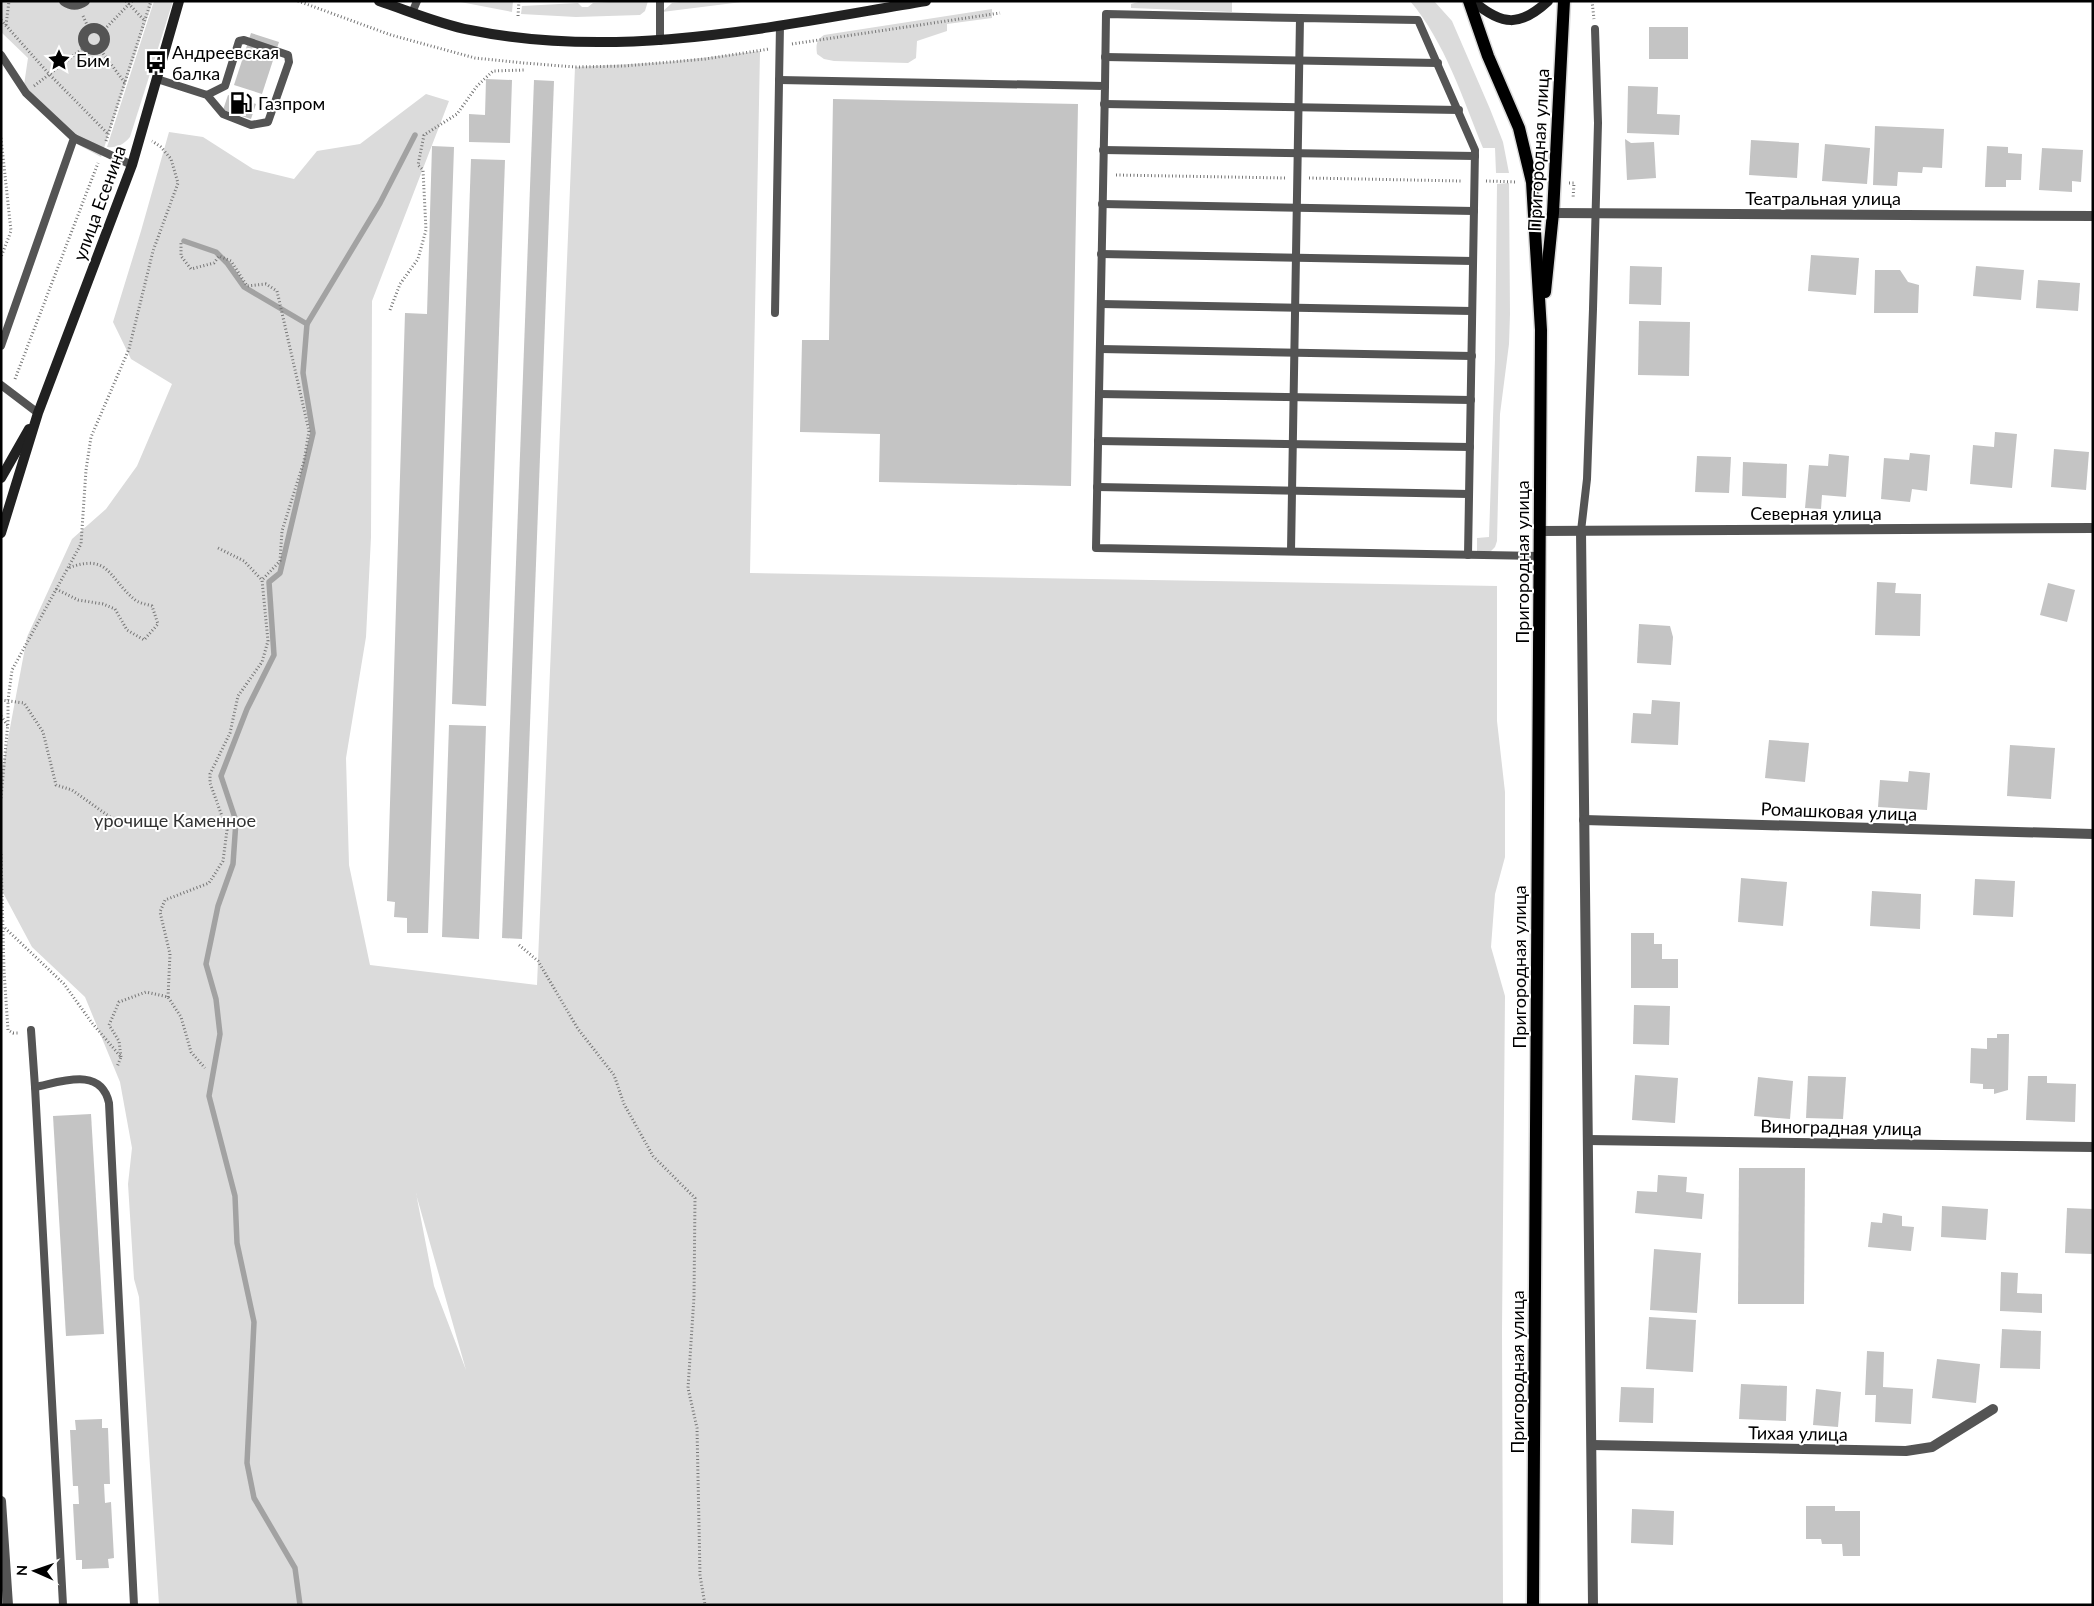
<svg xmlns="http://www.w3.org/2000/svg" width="2094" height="1606" font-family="Lato,sans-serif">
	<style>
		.green { fill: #dbdbdb; fill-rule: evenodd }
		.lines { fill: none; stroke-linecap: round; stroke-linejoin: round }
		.stream { stroke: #a2a2a2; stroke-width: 5.5 }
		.building { fill: #c4c4c4 }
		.primary-casing { stroke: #dbdbdb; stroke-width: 15 }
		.path { stroke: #767676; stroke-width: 3; stroke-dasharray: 1 2.5; stroke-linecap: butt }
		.lane { stroke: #545454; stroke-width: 8 }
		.street { stroke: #545454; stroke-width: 10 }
		.secondary { stroke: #212121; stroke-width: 10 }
		.primary { stroke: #000; stroke-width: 12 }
		.labels { text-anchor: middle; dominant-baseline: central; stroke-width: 4; stroke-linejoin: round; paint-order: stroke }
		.poi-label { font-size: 18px; fill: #000; stroke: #fff; text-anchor: start }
		.street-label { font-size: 18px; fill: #000; stroke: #fff }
		.park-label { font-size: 18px; fill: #323232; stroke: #fff }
	</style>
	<rect width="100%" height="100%" fill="#fff"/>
	<!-- green -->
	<g class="green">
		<path d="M1,1H153L101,157L75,143L26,93L24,85L28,58L1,32Z"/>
		<path d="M154,1H173L130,137C123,145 117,148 107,147Z"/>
		<path d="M455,1H513L512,12Z"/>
		<path d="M625,1H648L645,11L640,15L576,17L521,14L522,6L578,3L582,7H588L593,3Z"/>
		<path d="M687,1H750L662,12L672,3Z"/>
		<path d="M1142,1H1232V12L1131,8V4Z"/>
		<path d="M1410,1H1434L1452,21L1490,109L1503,142L1509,173H1496L1495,148H1483C1463,99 1445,42 1410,1Z"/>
		<path d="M992,9V18L947,24V31L917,41L916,58L908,63L834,61L824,59L817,54C816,45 816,40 824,35Z"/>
		<path d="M760,51L750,573L1497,586V721L1505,792V857L1495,894L1491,947L1505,996L1502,1331L1503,1605H159L139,1297L134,1279L128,1184L132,1148L120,1082L85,997L32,947L1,889V776L27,637L72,539L106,509L137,466L172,384L131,359L113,322L141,231L169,132L203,137L253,169L294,179L317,151L360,144L426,94L449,101L372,301L371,537L366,637L346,758L349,865L370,965L537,985L575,67L667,62ZM416,1193V1194L466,1370L434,1286Z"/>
		<path d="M1509,183L1510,314L1509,344L1500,414L1497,541L1495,547L1490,552H1477V538L1489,537L1495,359L1497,184Z"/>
	</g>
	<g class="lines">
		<!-- stream -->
		<g class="stream">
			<path d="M184,241L216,252L227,263L244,287L307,324"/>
			<path d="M300,1605L295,1568L254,1498L247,1463L254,1322L237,1243L235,1196L209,1096L220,1034L216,999L206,964L218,906L233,864L236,821L221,776L247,709L274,655L269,582L280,573L313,433L303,373L307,324L380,203L415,135"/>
		</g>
	</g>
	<!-- building -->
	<g class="building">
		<rect x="1649" y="27" width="39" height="32"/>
		<path d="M251,33L279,42L262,94L234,85Z"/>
		<path d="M486,79L512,80L510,143L469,142V114L485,115Z"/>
		<path d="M534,80L554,81L522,939L502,938Z"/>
		<path d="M1628,86L1658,87L1657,114L1680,115L1679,135L1627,133Z"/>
		<path d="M228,95L256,104L251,119L223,110Z"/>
		<path d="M833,99L1078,104L1071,486L879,482L880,434L800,432L802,340H829Z"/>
		<path d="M1875,126L1944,129L1942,168L1923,167L1922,173L1898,172L1897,186L1873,185Z"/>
		<path d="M1625,139L1631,143L1654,142L1656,178L1627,180Z"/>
		<path d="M1751,140L1799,143L1797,178L1749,175Z"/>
		<path d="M1825,144L1870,148L1867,184L1822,181Z"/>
		<path d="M432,146L454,147L428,933H407V918L394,917L395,902L387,901L405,313L427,314Z"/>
		<path d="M1987,146L2008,147V153L2022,154L2021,180H2006V187H1985Z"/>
		<path d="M2042,148L2083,150L2081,182L2072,181V192L2039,190Z"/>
		<path d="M471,159L505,160L486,706L452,704Z"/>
		<path d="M1811,255L1859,258L1856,295L1808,291Z"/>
		<path d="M1630,266L1662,267L1661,305L1629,304Z"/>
		<path d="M1976,266L2024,270L2021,300L1973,296Z"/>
		<path d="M1875,270H1900L1908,282L1919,285L1918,313H1874Z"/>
		<path d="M2038,280L2080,283L2078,311L2036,308Z"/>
		<path d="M1639,321L1690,322L1689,376L1638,375Z"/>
		<path d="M1995,432L2017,434L2012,488L1970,484L1973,445L1994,447Z"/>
		<path d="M2054,449L2089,452L2086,490L2051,487Z"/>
		<path d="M1910,453L1930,455L1927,491L1912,489L1910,502L1881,499L1884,458L1909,460Z"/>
		<path d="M1829,454L1849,456L1846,497L1822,495L1821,509L1805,508L1809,465L1828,466Z"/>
		<path d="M1697,456L1731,457L1729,493L1695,492Z"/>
		<path d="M1743,462L1787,464L1786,498L1742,496Z"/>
		<path d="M1877,582L1896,583L1895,593L1921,594L1920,636L1875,635Z"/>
		<path d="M2048,583L2075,590L2067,622L2040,615Z"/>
		<path d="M1639,624L1670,626L1673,637L1671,665L1637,663Z"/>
		<path d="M1652,700L1680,702L1678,745L1631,743L1633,713L1651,714Z"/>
		<path d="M449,725L486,726L479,939L442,937Z"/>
		<path d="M1769,740L1809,743L1805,782L1765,778Z"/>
		<path d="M2010,745L2055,748L2051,799L2007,796Z"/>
		<path d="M1909,771L1930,773L1927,810L1878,807L1880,780L1908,782Z"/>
		<path d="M1741,878L1787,882L1783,926L1738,922Z"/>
		<path d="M1975,879L2015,881L2013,917L1973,915Z"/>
		<path d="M1872,891L1921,894L1920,929L1870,926Z"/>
		<path d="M1631,933H1654V944H1662V959H1678V988H1631Z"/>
		<path d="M1634,1005L1670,1006L1669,1045L1633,1044Z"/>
		<path d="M1997,1034H2009L2008,1090L1994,1094V1089H1983V1084L1970,1083L1971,1048L1987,1049V1038H1997Z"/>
		<path d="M1635,1075L1678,1078L1675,1123L1632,1120Z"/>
		<path d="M1808,1076L1846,1077L1843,1119L1806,1118Z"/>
		<path d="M2028,1076H2047V1083L2076,1084L2075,1122L2026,1120Z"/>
		<path d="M1758,1077L1793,1081L1790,1119L1754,1116Z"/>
		<path d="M91,1114L104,1334L66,1336L53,1116Z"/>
		<path d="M1739,1168H1805L1804,1304H1738Z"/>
		<path d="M1658,1175L1687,1177L1686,1192L1704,1194L1702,1219L1635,1213L1637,1191L1657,1192Z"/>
		<path d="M1942,1206L1988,1209L1986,1240L1941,1237Z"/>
		<path d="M2067,1208L2093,1209V1254L2065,1253Z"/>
		<path d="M1883,1213L1902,1216V1226L1914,1227L1911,1251L1868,1247L1871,1222L1882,1223Z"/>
		<path d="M1654,1249L1701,1253L1697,1313L1650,1310Z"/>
		<path d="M2001,1272L2018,1273L2017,1293L2042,1294V1313L2000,1311Z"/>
		<path d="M1649,1317L1696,1320L1693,1372L1646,1369Z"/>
		<path d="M2002,1329L2041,1331L2040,1369L2000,1368Z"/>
		<path d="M1867,1351L1884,1352L1883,1387L1913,1389L1911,1424L1875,1422L1876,1395H1865Z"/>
		<path d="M1937,1359L1980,1364L1976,1403L1932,1398Z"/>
		<path d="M1741,1384L1787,1386L1786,1421L1739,1419Z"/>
		<path d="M1621,1387L1654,1388L1653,1423L1619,1422Z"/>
		<path d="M1816,1389L1841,1392L1838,1427L1813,1425Z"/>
		<path d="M102,1419V1428H108L110,1484H104L105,1503L111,1502L114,1558L108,1559L109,1568L82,1569V1560H76L73,1504H79L78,1486H73L70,1430H76L75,1420Z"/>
		<path d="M1806,1506H1835V1511H1860V1556H1843L1842,1544H1822L1821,1539H1806Z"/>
		<path d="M1632,1509L1674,1511L1673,1545L1631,1543Z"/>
	</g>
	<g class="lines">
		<defs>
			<g id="primary">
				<path d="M1469,1L1488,56L1519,128L1532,182L1541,330L1533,1605"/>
				<path d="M1545,292L1553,213L1564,1"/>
			</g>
		</defs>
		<!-- primary casing -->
		<use href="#primary" class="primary-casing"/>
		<!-- path -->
		<g class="path">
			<path d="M126,1L145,21"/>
			<path d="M298,1L391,35L475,58L524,63L575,67L624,66L705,59L769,49"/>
			<path d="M1592,1L1594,19"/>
			<path d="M83,16L89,29"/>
			<path d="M518,16L519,1"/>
			<path d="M1,20L49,74L108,134"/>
			<path d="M6,25L9,1"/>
			<path d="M102,32L132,1"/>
			<path d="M792,44L1000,13"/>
			<path d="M99,48L125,83"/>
			<path d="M34,86L86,46"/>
			<path d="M1,138L11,231L1,257"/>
			<path d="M106,141L151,1"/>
			<path d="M1116,175L1285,178"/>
			<path d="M1309,178L1462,181"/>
			<path d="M1486,181L1517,182"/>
			<path d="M1569,183H1574L1573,199"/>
			<path d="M390,310L400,284L418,259L426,230L423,170L418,165L424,135L457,114L477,86L493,71L524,70"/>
			<path d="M15,379L98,163"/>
			<path d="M218,548L244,561L262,580"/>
			<path d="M56,589L78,600L103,604L115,609L127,630L144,640L158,624L152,606C146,604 138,603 134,599C108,577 109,553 68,568"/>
			<path d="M1,700L24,703L43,732L56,785L72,790L110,817"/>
			<path d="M1,716L8,726"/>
			<path d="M1,798L8,722V700L12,670L81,544L86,470L91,437L129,349L153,251L178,183L171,159L161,147L152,141"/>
			<path d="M1,854L4,971L8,1030L13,1033H19"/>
			<path d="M5,928L64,984L92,1023L121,1057L117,1067"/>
			<path d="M519,945L538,961L578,1029L614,1075L624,1104L653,1156L695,1198L694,1297L688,1388L697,1428L700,1575L705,1605"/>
			<path d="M168,997L170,954L160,912L165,900L209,883L223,861L227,830L210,783V774L230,733L238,696L262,662L268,641L262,580L280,561L282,531L304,461L309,431L277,291L266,284L247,286L231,261L219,256L214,263L191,269L181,256V242"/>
			<path d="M121,1057L119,1041L109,1025L119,1002L146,992L168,997L181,1017L191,1052L205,1068"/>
		</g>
		<!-- lane -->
		<g class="lane">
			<path d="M412,13L417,1"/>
			<path d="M660,41V1"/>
			<path d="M1,55L26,93L74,138L1,346"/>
			<path d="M1105,57L1438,63"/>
			<path d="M157,79L207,95L223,114L251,125L268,122L289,62L288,55L244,40L239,41L225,86L207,95"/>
			<path d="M779,80L1105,86L1096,548L1540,556"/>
			<path d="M1105,86L1106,14L1300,18"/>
			<path d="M1104,104L1459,110"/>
			<path d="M74,138L132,165"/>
			<path d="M1103,150L1475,156"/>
			<path d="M1102,204L1474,211"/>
			<path d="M1101,254L1473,261"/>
			<path d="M1101,304L1472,311"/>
			<path d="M775,313L780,25"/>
			<path d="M1100,349L1472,356"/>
			<path d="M1,385L38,413"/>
			<path d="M1099,394L1471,400"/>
			<path d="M1098,441L1470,447"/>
			<path d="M1097,487L1469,494"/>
			<path d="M1581,531L1587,479L1593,309L1598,123L1595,29"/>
			<path d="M1291,551L1300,18L1418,20L1475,150L1468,555"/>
			<path d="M31,1030L35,1087L63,1605"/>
			<path d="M35,1087C61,1082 101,1066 109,1103L134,1605"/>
		</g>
		<!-- street -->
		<g class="street">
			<path d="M64,1C71,6 78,6 85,1"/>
			<circle cx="94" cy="39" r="11"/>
			<path d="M1553,213L2093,216"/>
			<path d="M1540,531L2093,528"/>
			<path d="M1581,531L1593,1605"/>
			<path d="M1584,820L2093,834"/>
			<path d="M1588,1140L2093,1147"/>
			<path d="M1592,1445L1906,1451L1932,1447L1993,1409"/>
			<path d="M1,1501L8,1605"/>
		</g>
		<!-- secondary -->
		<g class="secondary">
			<path d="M379,1C409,11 439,24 470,30C622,61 775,26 926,1"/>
			<path d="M1473,1C1502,26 1520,27 1548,1"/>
			<path d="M1,478L29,429"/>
			<path d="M1,533L38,413L132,165L179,1"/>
		</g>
		<!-- primary -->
		<use href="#primary" class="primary"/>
	</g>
	<!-- icons -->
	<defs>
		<symbol id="sight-bare" viewBox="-9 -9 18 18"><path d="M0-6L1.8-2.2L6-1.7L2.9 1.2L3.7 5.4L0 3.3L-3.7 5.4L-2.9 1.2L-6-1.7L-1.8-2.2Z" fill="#000" stroke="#fff" stroke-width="2.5" paint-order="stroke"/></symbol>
		<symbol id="bus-bare" viewBox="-9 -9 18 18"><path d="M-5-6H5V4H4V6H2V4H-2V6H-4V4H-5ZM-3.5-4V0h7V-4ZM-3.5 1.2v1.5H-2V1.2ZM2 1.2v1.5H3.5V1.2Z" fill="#000" stroke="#fff" stroke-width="2.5" paint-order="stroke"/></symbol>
		<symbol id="fuel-bare" viewBox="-9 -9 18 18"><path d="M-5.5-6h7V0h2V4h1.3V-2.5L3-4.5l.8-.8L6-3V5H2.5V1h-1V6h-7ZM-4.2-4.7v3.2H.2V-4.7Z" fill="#000" stroke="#fff" stroke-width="2.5" paint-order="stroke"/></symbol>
	</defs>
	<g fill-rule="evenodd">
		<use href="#sight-bare" x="43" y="44" width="32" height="32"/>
		<use href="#bus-bare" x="140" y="46" width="32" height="32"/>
		<use href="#fuel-bare" x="225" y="87" width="32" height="32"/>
	</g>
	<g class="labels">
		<!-- poi labels -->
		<g class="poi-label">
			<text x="172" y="52">Андреевская<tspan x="172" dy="21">балка</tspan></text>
			<text x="76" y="60">Бим</text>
			<text x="258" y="103">Газпром</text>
		</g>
		<!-- street labels -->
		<g class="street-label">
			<text transform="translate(1538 150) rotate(-87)">Пригородная улица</text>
			<text x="1823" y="198">Театральная улица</text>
			<text transform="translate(99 203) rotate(-70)">улица Есенина</text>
			<text x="1816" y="513">Северная улица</text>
			<text transform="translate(1522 562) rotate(-90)">Пригородная улица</text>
			<text transform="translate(1839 811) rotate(2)">Ромашковая улица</text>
			<text transform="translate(1519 967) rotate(-90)">Пригородная улица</text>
			<text transform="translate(1841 1127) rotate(1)">Виноградная улица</text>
			<text transform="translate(1517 1372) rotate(-90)">Пригородная улица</text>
			<text transform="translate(1798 1433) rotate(1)">Тихая улица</text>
		</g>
		<!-- park labels -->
		<g class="park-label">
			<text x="175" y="820">урочище Каменное</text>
		</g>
	</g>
	<!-- border -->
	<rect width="2094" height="1606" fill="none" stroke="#000000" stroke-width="5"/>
	<!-- north arrow -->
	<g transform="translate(35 1571) rotate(272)" stroke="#ffffff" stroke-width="4" paint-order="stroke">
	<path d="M0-4L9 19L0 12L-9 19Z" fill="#000000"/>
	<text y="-8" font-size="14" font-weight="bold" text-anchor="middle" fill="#000000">N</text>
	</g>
</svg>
